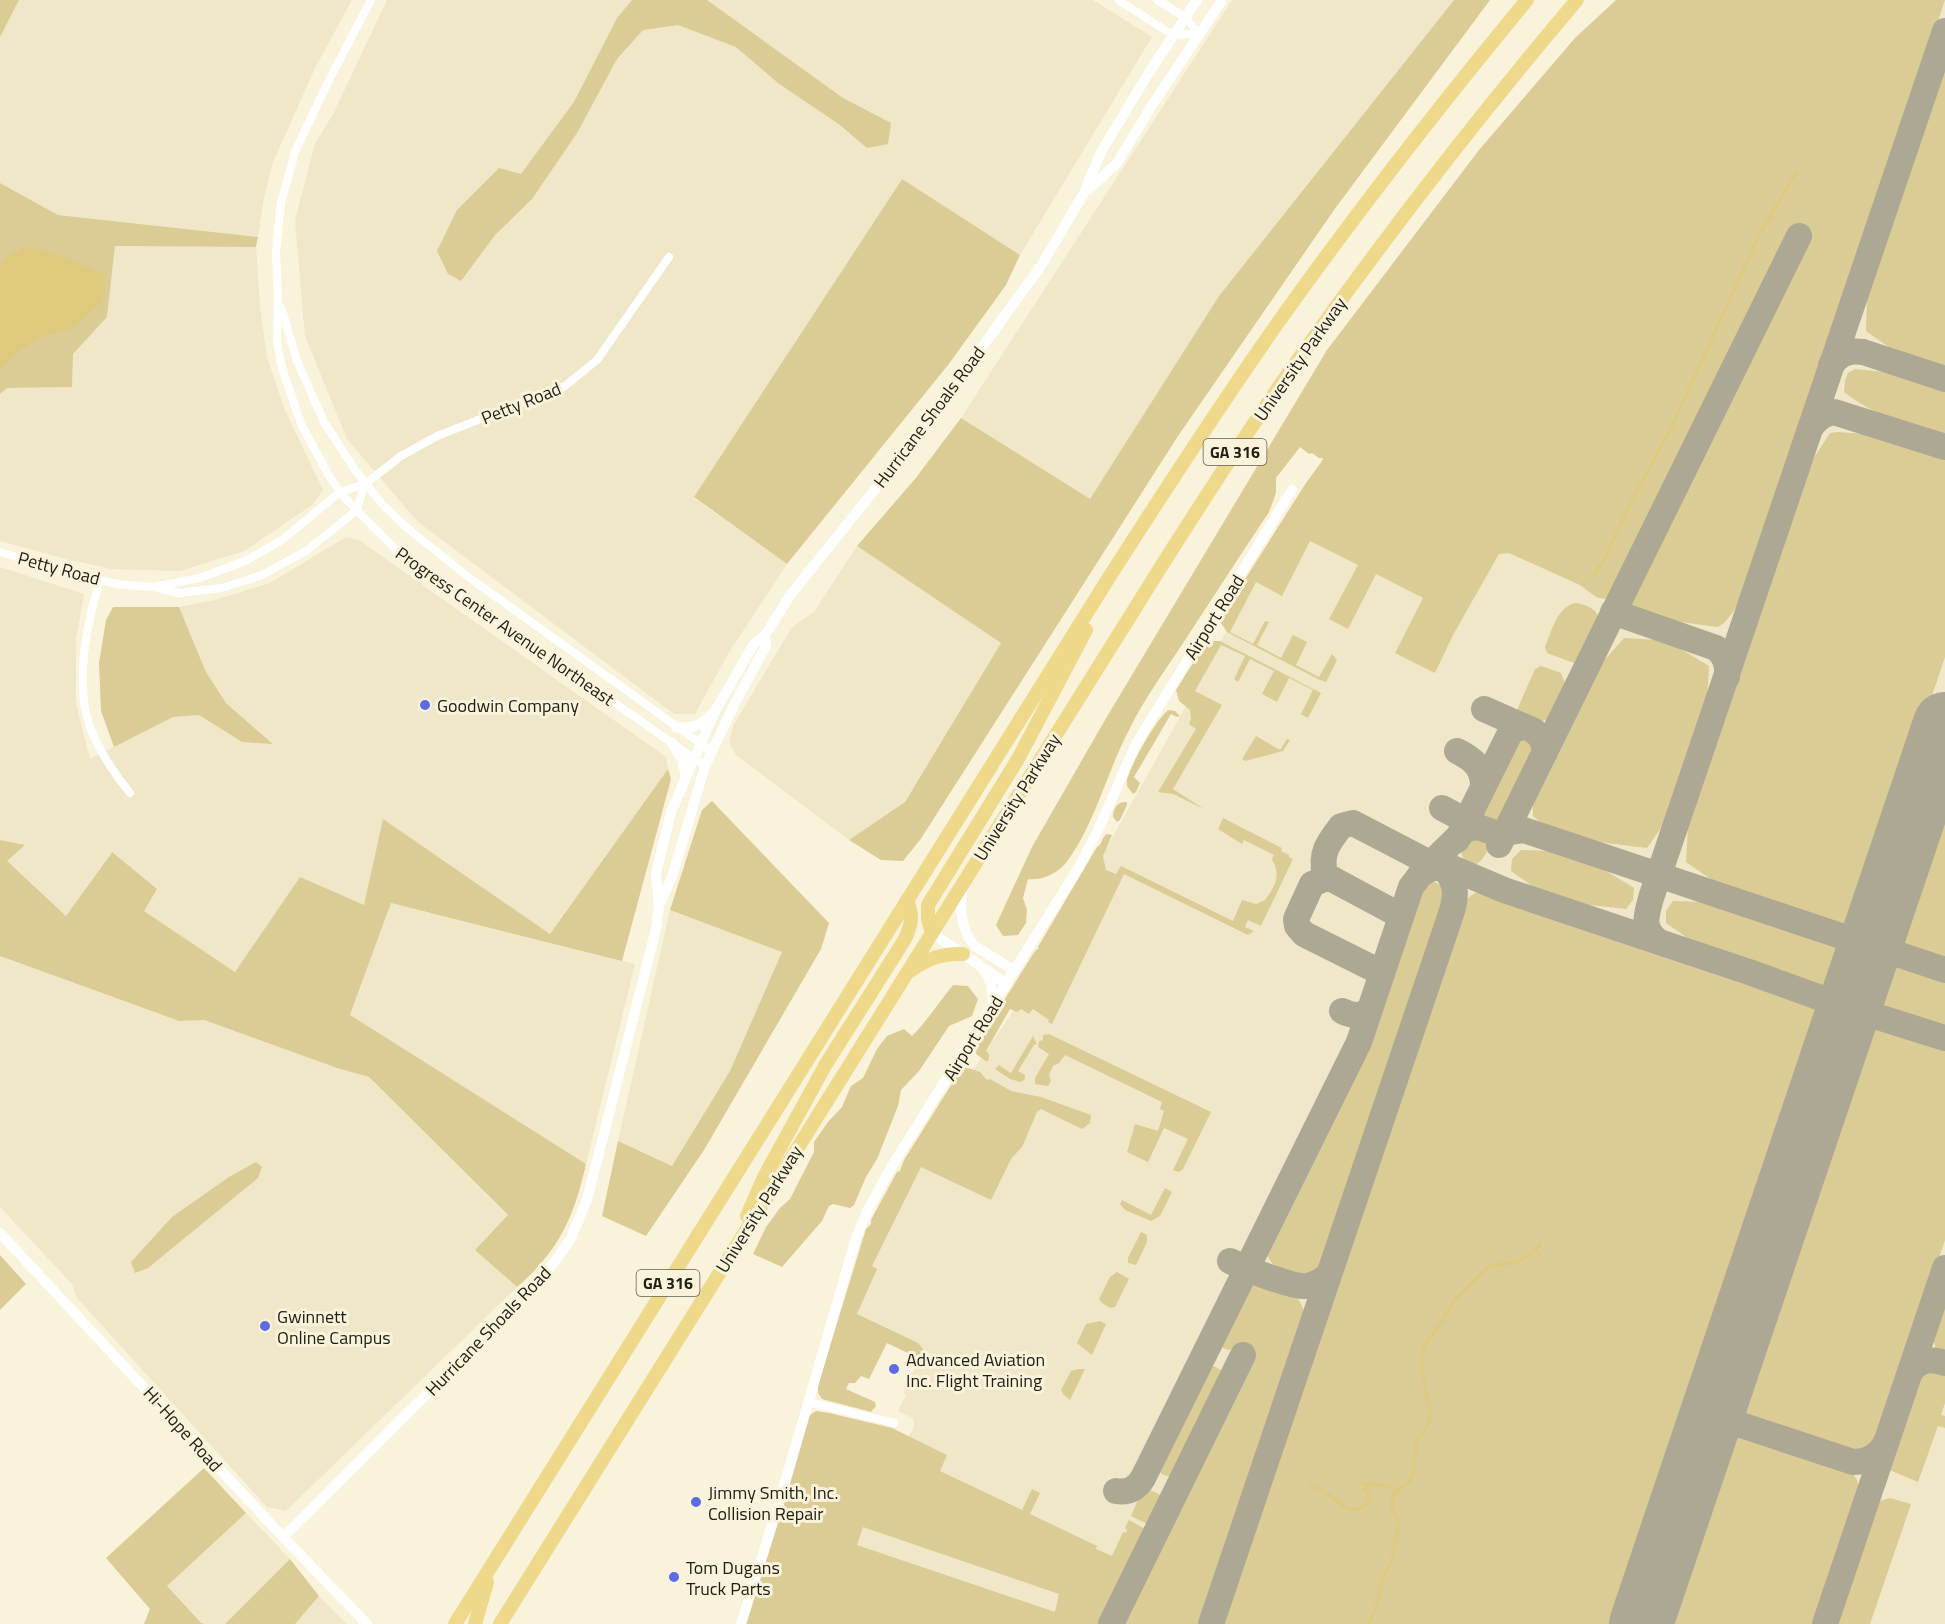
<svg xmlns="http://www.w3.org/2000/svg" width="1945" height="1624" font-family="'Titillium Web',sans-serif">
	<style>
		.built { fill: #f0e7c8 }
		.green { fill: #dbcb94; fill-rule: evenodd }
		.water { fill: #dec97d }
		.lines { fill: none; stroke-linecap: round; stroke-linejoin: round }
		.stream { stroke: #dec97d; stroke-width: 3 }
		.taxiway { stroke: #aca894; stroke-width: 26 }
		.runway { stroke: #aca894; stroke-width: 64 }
		.minor { stroke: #fff; stroke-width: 8 }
		.tertiary { stroke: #fff; stroke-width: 10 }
		.trunk { stroke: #eed88a; stroke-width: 14 }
		.poi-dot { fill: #5e6ce4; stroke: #f9f3db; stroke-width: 2 }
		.labels { text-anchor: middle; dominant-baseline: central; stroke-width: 6; stroke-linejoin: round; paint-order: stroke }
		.shield { fill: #f9f3db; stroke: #605d50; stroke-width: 1.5 }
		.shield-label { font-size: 16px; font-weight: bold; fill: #1f1d14 }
		.street-label { font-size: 18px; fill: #1f1d14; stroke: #f9f3db }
		.poi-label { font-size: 18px; fill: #1f1d14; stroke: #f9f3db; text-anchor: start }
	</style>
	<rect width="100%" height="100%" fill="#f9f3db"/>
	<!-- built -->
	<g class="built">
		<path d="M19,0H352L316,66L273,162L264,197L258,237L58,215L0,183V37Z"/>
		<path d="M387,0H1093L1152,37L1020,255L901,180L694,498L787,564L728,654L695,714H674L417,521L347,439L305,336L295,220L315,144L333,114Z"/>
		<path d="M1232,0H1454L1219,296L1090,500L961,418Z"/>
		<path d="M1945,0V1624H756L895,1464L914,1426L913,1418L898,1411L906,1395L903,1393L919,1359L846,1321L915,1154L1021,1000L1208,667L1248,588Z"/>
		<path d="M115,246L256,247L260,307L267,358L285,410L323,490L312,505L244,551L180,571L111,569L66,559L0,541V394L7,388L72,387L73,354L107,317Z"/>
		<path d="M346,537L359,540L666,757L668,769L550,934L383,820L364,906L300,878L235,972L144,911L111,852L66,916L6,861L24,845L0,840V567L84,594L76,640V703L90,759L173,717L199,715L242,742L272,743L226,703L206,672L179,607L215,600L270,583Z"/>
		<path d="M857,546L1001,643L905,802L849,840L736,755L729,742L733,726L792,627L814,612Z"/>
		<path d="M391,903L635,964L586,1164L350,1016Z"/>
		<path d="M670,910L783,952L730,1071L672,1166L618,1141Z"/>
		<path d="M0,956L178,1021L204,1020L337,1068L369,1077L508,1216L476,1250L517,1287L286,1511L267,1507L77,1298L72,1284L0,1207Z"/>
		<path d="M246,1513L290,1559L225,1624H201L167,1586Z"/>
		<path d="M319,1596L347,1624H295Z"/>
	</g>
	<!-- green -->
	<g class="green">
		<path d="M0,0H19L0,37Z"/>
		<path d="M632,0H707L843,98L891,123L888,144L867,148L840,125L778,83L736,47L678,25L643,30L617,59L577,133L532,199L495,235L461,281L448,274L437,251L457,210L499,168L521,174L574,102L617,18Z"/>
		<path d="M1454,0H1490L1334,210L1178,436L920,840L903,861L881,860L849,840L905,802L1001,643L857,546L915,479L961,418L1090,499L1219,296Z"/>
		<path d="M1616,0H1945L1754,568C1748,583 1733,622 1717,627L1674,621L1626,606L1806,242V238L1793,231L1612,596L1604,599L1596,597L1580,585L1509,553L1499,554L1453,635L1435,673L1395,653L1423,598L1376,574L1348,629L1329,619L1358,565L1310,541L1282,596L1256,582L1230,632L1253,644L1265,621L1269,622L1257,645L1281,658L1293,635L1307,642L1296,665L1319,677L1332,654L1337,660L1326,682L1318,679L1227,632L1221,623L1223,614L1242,586V584L1306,483L1322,461L1323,458H1319L1312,453L1309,454L1300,447L1276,478V493L1269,512C1243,551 1217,591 1191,631C1170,664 1145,696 1128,732C1107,772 1093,829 1065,864C1056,874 1041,881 1028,879L1023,898L1027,910L1026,923L1018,935L1003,936L996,925L1032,847L1105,720L1327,350L1479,150L1575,38Z"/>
		<path d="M1945,61V369L1893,350L1866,331L1867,296Z"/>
		<path d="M902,179L1020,255L1006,285L948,365L787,564L694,497Z"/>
		<path d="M0,183L58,215L258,237L256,247L115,246L107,317L73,354L72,387L7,388L0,394Z"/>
		<path d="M1855,369L1885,372L1945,390V439C1908,425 1876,417 1844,392L1845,380L1848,373Z"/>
		<path d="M1837,432L1868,434L1945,458V657L1858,916C1851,922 1844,925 1834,925L1715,882L1686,862L1688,826L1704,770L1791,512L1815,456L1830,433Z"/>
		<path d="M1576,603C1588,605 1597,609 1600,621L1581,659L1574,663L1547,653L1545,647C1552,631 1557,606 1576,603Z"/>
		<path d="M113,607H179L206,672L226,703L273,744L242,742L199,715L173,717L114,747L101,711L99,663L106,620Z"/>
		<path d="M1624,638L1659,640L1671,643L1709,666L1707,701L1694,746L1667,819L1647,848C1615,844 1555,839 1533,816V796L1594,672Z"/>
		<path d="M1212,641H1220L1321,693L1308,718L1301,714L1313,690L1289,678L1277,702L1262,694L1274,671L1250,659L1238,682L1234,679L1245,656L1221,645L1195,691L1222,705L1173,789L1204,809L1173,794L1158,792L1196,729L1189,724L1191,719L1190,710L1179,701L1176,690L1205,644Z"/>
		<path d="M1541,666L1561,673L1566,686C1563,700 1554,722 1537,722L1517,710L1535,669Z"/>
		<path d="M1169,710L1175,711L1180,716L1177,717L1171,714L1134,777L1140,783L1136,792L1133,794C1130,790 1126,787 1127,781C1128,769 1159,714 1169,710Z"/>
		<path d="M1523,735L1534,739L1536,743V752L1503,817L1498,821L1488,823L1484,820L1481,811L1517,738Z"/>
		<path d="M1256,736L1280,750L1287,739L1290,740L1283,751L1245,761L1242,759Z"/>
		<path d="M668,769L671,779L622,961L391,903L350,1015L586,1164C574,1217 559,1251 517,1287L475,1250L508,1215L369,1077L337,1068L204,1020L179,1021L0,956V840L25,845L7,861L66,916L112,852L157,889L144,911L235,972L300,877L364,905L383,819L550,934Z"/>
		<path d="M1945,792V961C1927,955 1902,952 1899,930Z"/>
		<path d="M712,801L829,923L821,949L704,1150L646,1236L602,1216L618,1141L672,1166L730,1071L782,952L670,910L702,810Z"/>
		<path d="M1123,802H1127V805L1120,820L1117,822L1113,817C1113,810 1116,804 1123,802Z"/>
		<path d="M1223,818L1282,848L1281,851L1289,855V857L1293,859L1261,926L1248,920L1245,927L1254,931L1248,935L1124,874L1052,1024L1048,1022L1049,1020L1033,1009L1029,1014L1021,1009L1017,1012L1010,1009L986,1051L989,1054V1059L987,1062L976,1054L977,1045L990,1023L993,1022V1018L1035,951L1039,948L1038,947L1097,847C1103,844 1100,839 1107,834L1112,835L1103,856L1106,870L1116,874L1121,866L1233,921L1242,900L1256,904L1265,900C1276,885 1281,876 1272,859L1274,855L1244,840L1242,844L1218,829Z"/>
		<path d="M1477,837C1485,837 1488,843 1488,850C1480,865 1469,874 1461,853L1467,839Z"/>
		<path d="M1521,850C1572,850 1592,862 1634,888L1633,900L1626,909L1581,904L1554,896L1538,890L1511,871L1512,859Z"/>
		<path d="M1434,882L1443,886L1446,891V901L1324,1258C1316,1279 1289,1281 1273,1264C1267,1259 1266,1250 1266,1242L1371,1031L1419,892L1424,884Z"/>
		<path d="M1483,891L1806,1002L1816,1008L1821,1023L1618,1624H1218L1459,914C1464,902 1469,893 1483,891Z"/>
		<path d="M1673,901L1706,902L1831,942C1847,956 1841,963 1836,981L1819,987L1742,962L1693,942L1666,923V911Z"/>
		<path d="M1899,966L1907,967L1945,979V1030L1891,1011L1883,1006C1875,989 1881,972 1899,966Z"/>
		<path d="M953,985L968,986L978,999L972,1016L949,1026L919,1071L901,1090L898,1106L877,1159L866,1177L854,1205L850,1208L833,1204L829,1206L822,1221L782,1267L753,1254L766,1227L780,1208L790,1199L814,1152V1142L828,1122L842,1107L851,1086L863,1078L877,1049L887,1036L904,1029L912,1036C928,1020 939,1002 953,985Z"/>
		<path d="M1878,1028H1886L1945,1048V1240L1877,1441C1868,1452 1859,1454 1845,1450L1744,1416L1738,1405L1863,1037Z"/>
		<path d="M1049,1034L1211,1112L1183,1169L1179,1172L1173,1170L1188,1139L1164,1128L1148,1162L1127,1152L1135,1124L1158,1131L1164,1111L1160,1109L1162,1102L1065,1055L1059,1063L1053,1066L1049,1075L1051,1081L1048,1086L1035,1084V1078L1049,1054L1038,1047L1039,1041L1043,1040V1035Z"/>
		<path d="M1033,1036L1037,1044L1034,1045L1018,1071L1025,1075V1079L1021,1082L1010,1079L995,1069L999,1065L1011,1073Z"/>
		<path d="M966,1067L980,1072L987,1080L990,1079L1011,1091L1041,1097L1091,1115L1090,1123L1082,1129L1041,1109L1037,1112L1022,1147L1011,1159L991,1200L921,1167L872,1266L877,1269L857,1314L918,1343L926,1353L922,1360L887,1343L869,1379L861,1376L855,1383H849L846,1389L875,1402L876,1406L871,1412L822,1399L818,1393V1385L866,1229L871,1224V1220L897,1172L900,1171L904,1160L960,1071Z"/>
		<path d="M256,1162L262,1167L258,1178L148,1268L135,1273L131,1262L172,1217L229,1177Z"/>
		<path d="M1165,1188L1172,1192L1160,1216L1151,1221L1125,1210L1120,1204L1122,1200L1151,1215Z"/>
		<path d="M1141,1232L1147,1235V1242L1136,1265L1128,1263V1258Z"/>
		<path d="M0,1255L26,1284L0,1310Z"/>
		<path d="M1117,1272L1129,1279L1115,1307L1110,1308L1102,1303L1099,1299L1110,1277Z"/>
		<path d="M1262,1284C1281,1286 1304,1294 1304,1316L1202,1624H1121L1133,1600L1131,1597L1142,1582L1172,1516L1159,1508L1149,1525L1131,1516L1141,1493L1150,1490L1178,1503L1250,1358L1236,1351V1347L1228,1350L1221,1347L1219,1335L1240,1294L1252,1286Z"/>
		<path d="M1945,1295V1354L1936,1349L1932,1336Z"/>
		<path d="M1100,1321L1106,1324L1092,1355L1077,1343L1086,1324Z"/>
		<path d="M1214,1366L1221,1370V1378L1173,1477L1163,1475L1156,1468L1158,1461L1198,1377L1203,1369Z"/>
		<path d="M1079,1369H1085L1070,1400L1063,1394L1061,1390L1071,1371Z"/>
		<path d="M1934,1369L1945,1375V1403L1941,1415L1945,1416V1428L1938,1426L1918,1482L1887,1469V1466L1916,1380L1923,1372Z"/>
		<path d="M816,1411L829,1413L892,1428L947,1455L940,1471L1022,1510L1032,1489L1040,1493L1030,1514L1097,1546L1096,1549L1112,1556L1123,1532L1126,1533L1127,1530L1125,1528L1129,1520L1147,1530L1102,1624H746L809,1416ZM863,1527L1059,1594L1055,1612L857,1545Z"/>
		<path d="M1736,1433L1850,1472C1858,1477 1860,1487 1858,1496L1815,1624H1664L1726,1438L1732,1434Z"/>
		<path d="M204,1468L246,1513L167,1586L201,1623L205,1624H144L150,1609L106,1558Z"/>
		<path d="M1890,1498L1911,1504L1870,1624H1834L1876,1502Z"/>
		<path d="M290,1559L319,1596L295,1624H225Z"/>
	</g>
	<!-- water -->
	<path class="water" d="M25,247C55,251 76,262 103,274L105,290L101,303L72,328L41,337L15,354L0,370V266L8,257Z"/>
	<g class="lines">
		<!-- stream -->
		<g class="stream">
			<path d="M1594,574L1603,562L1629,506L1671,428L1759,235L1796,172"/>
			<path d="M1535,1251L1541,1256"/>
			<path d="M1362,1483C1374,1486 1386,1483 1397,1491"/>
			<path d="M1310,1485C1314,1487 1320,1488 1324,1491C1337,1500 1358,1524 1370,1498L1368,1492L1364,1490L1367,1484"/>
			<path d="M1369,1624L1377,1604L1382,1581L1393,1557L1398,1524V1519L1392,1510L1393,1496L1397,1491L1410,1481L1413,1475L1417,1439L1425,1430L1430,1419V1411L1422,1373V1357L1424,1346L1437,1329L1455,1299L1489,1266L1518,1262L1535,1251L1540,1244"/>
		</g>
		<!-- taxiway -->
		<g class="taxiway">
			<path d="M1831,365C1840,354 1848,350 1863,352L1945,379"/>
			<path d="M1811,427C1817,419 1824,413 1834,412L1945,447"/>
			<path d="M1613,612L1716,648C1725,656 1728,664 1727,677"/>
			<path d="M1484,709L1525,727"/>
			<path d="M1457,751C1473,759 1483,767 1483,786"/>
			<path d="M1442,808L1478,827"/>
			<path d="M1457,840L1510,733C1526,719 1544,734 1545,752"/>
			<path d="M1499,845L1799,236"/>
			<path d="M1421,873L1466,829L1478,827L1498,834L1524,830L1841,936C1862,938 1872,927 1882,911"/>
			<path d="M1332,879L1325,875C1320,853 1328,843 1341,826L1353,823L1426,861L1446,867"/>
			<path d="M1659,942C1641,928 1646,917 1651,898L1945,31"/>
			<path d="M1888,946L1900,955L1945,970"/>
			<path d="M1900,955C1878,954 1874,960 1860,975C1861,995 1860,1005 1878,1017L1945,1038"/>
			<path d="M1382,973L1304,934L1297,926L1296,919L1312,884L1324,879H1332L1401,916"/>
			<path d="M1342,1011C1352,1016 1361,1017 1369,1010"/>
			<path d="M1230,1261C1243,1268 1294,1288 1307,1286C1315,1285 1322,1280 1328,1276"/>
			<path d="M1910,1372C1920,1359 1930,1358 1945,1363"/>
			<path d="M1722,1385C1721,1403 1725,1416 1741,1425L1853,1462C1868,1462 1879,1456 1886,1442"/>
			<path d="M1701,1448C1711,1432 1721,1424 1741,1425"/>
			<path d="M1116,1491C1129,1493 1137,1488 1143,1478L1359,1042L1411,887L1421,874L1432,868H1452L1504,890L1749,972L1821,998C1837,1008 1839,1022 1838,1040"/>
			<path d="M1111,1624L1243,1355"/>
			<path d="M1211,1624L1452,911C1458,891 1455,878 1440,865"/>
			<path d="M1825,1624L1945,1268"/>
		</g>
		<!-- runway -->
		<path class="runway" d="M1641,1624L1945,724"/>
		<!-- minor -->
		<g class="minor">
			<path d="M371,0L327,84L295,152L281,203L276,250L278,298L277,342L282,368L301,424L328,474L343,496L397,551L705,766"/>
			<path d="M1118,0L1173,35L1199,34"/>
			<path d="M1157,0L1185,17L1199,34"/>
			<path d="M281,307L297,361L324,422L355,470L383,505L406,527L467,576L711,751"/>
			<path d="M0,552L81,576L118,584L154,587L179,593L222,588L262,575L306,551L356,511L365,484"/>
			<path d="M100,580C88,620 76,676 87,717C95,746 112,771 130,793"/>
			<path d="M154,587L200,578L245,561L282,540L340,492L365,484L401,456L437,436L565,386L597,360L669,257"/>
			<path d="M809,1402L894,1423"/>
		</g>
		<!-- tertiary -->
		<g class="tertiary">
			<path d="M1088,190L1117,163L1151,107L1222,0"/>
			<path d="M676,727C690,729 702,726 711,715"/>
			<path d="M671,742L682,759L686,777"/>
			<path d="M963,886C959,907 960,929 975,946L1015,971"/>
			<path d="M661,902L673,874L705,766L735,703L766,646L765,635"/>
			<path d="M932,933L1007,984"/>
			<path d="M984,970L991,982L993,1006"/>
			<path d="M0,1233L283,1537L367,1624"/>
			<path d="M283,1537L539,1283L570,1240L587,1200L656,929L659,905L656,873L671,812L715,711L754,644L765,635L791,594L913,442L1041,266L1084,193L1101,152L1148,74L1197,0"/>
			<path d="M741,1624L780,1500L856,1238L868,1210L892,1166L1079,867L1098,830L1136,744L1292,490"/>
		</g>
		<!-- trunk -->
		<g class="trunk">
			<path d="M932,933L928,919V905L1018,759L1086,630"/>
			<path d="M910,971C927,959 942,953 963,954"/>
			<path d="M747,1216L764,1177L826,1064L905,939C912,924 913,915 907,900"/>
			<path d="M455,1624L1108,579C1163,493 1218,408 1277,324C1356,213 1440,105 1527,0"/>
			<path d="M475,1624L487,1582"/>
			<path d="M500,1624L1169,554C1212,487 1255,419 1302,354C1389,232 1480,114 1577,0"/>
		</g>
	</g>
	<!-- markers -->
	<g class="poi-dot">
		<circle cx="425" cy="705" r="6"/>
		<circle cx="265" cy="1326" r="6"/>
		<circle cx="894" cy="1369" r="6"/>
		<circle cx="696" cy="1502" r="6"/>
		<circle cx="674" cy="1577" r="6"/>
	</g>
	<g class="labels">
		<!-- shield labels -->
		<g class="shield">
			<rect x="1203.5" y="439" width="63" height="26" rx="4.5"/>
			<rect x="636.5" y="1270" width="63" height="26" rx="4.5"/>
		</g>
		<g class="shield-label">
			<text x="1235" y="452">GA 316</text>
			<text x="668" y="1283">GA 316</text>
		</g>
		<!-- street labels -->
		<g class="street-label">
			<text transform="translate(1300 359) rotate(-55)">University Parkway</text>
			<text transform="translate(521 403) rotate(-22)">Petty Road</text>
			<text transform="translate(929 417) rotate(-53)">Hurricane Shoals Road</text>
			<text transform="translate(59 568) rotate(15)">Petty Road</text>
			<text transform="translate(1214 617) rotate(-58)">Airport Road</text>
			<text transform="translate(505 626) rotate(35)">Progress Center Avenue Northeast</text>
			<text transform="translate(1017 797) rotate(-58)">University Parkway</text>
			<text transform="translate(973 1038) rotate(-58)">Airport Road</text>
			<text transform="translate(759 1209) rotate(-58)">University Parkway</text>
			<text transform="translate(488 1331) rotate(-46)">Hurricane Shoals Road</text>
			<text transform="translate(183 1429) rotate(48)">Hi-Hope Road</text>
		</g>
		<!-- poi labels -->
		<g class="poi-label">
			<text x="437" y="705">Goodwin Company</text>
			<text x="277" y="1316">Gwinnett<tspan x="277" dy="21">Online Campus</tspan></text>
			<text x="906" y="1359">Advanced Aviation<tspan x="906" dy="21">Inc. Flight Training</tspan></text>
			<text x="708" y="1492">Jimmy Smith, Inc.<tspan x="708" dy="21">Collision Repair</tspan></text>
			<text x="686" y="1567">Tom Dugans<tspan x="686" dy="21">Truck Parts</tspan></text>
		</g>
	</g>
</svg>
